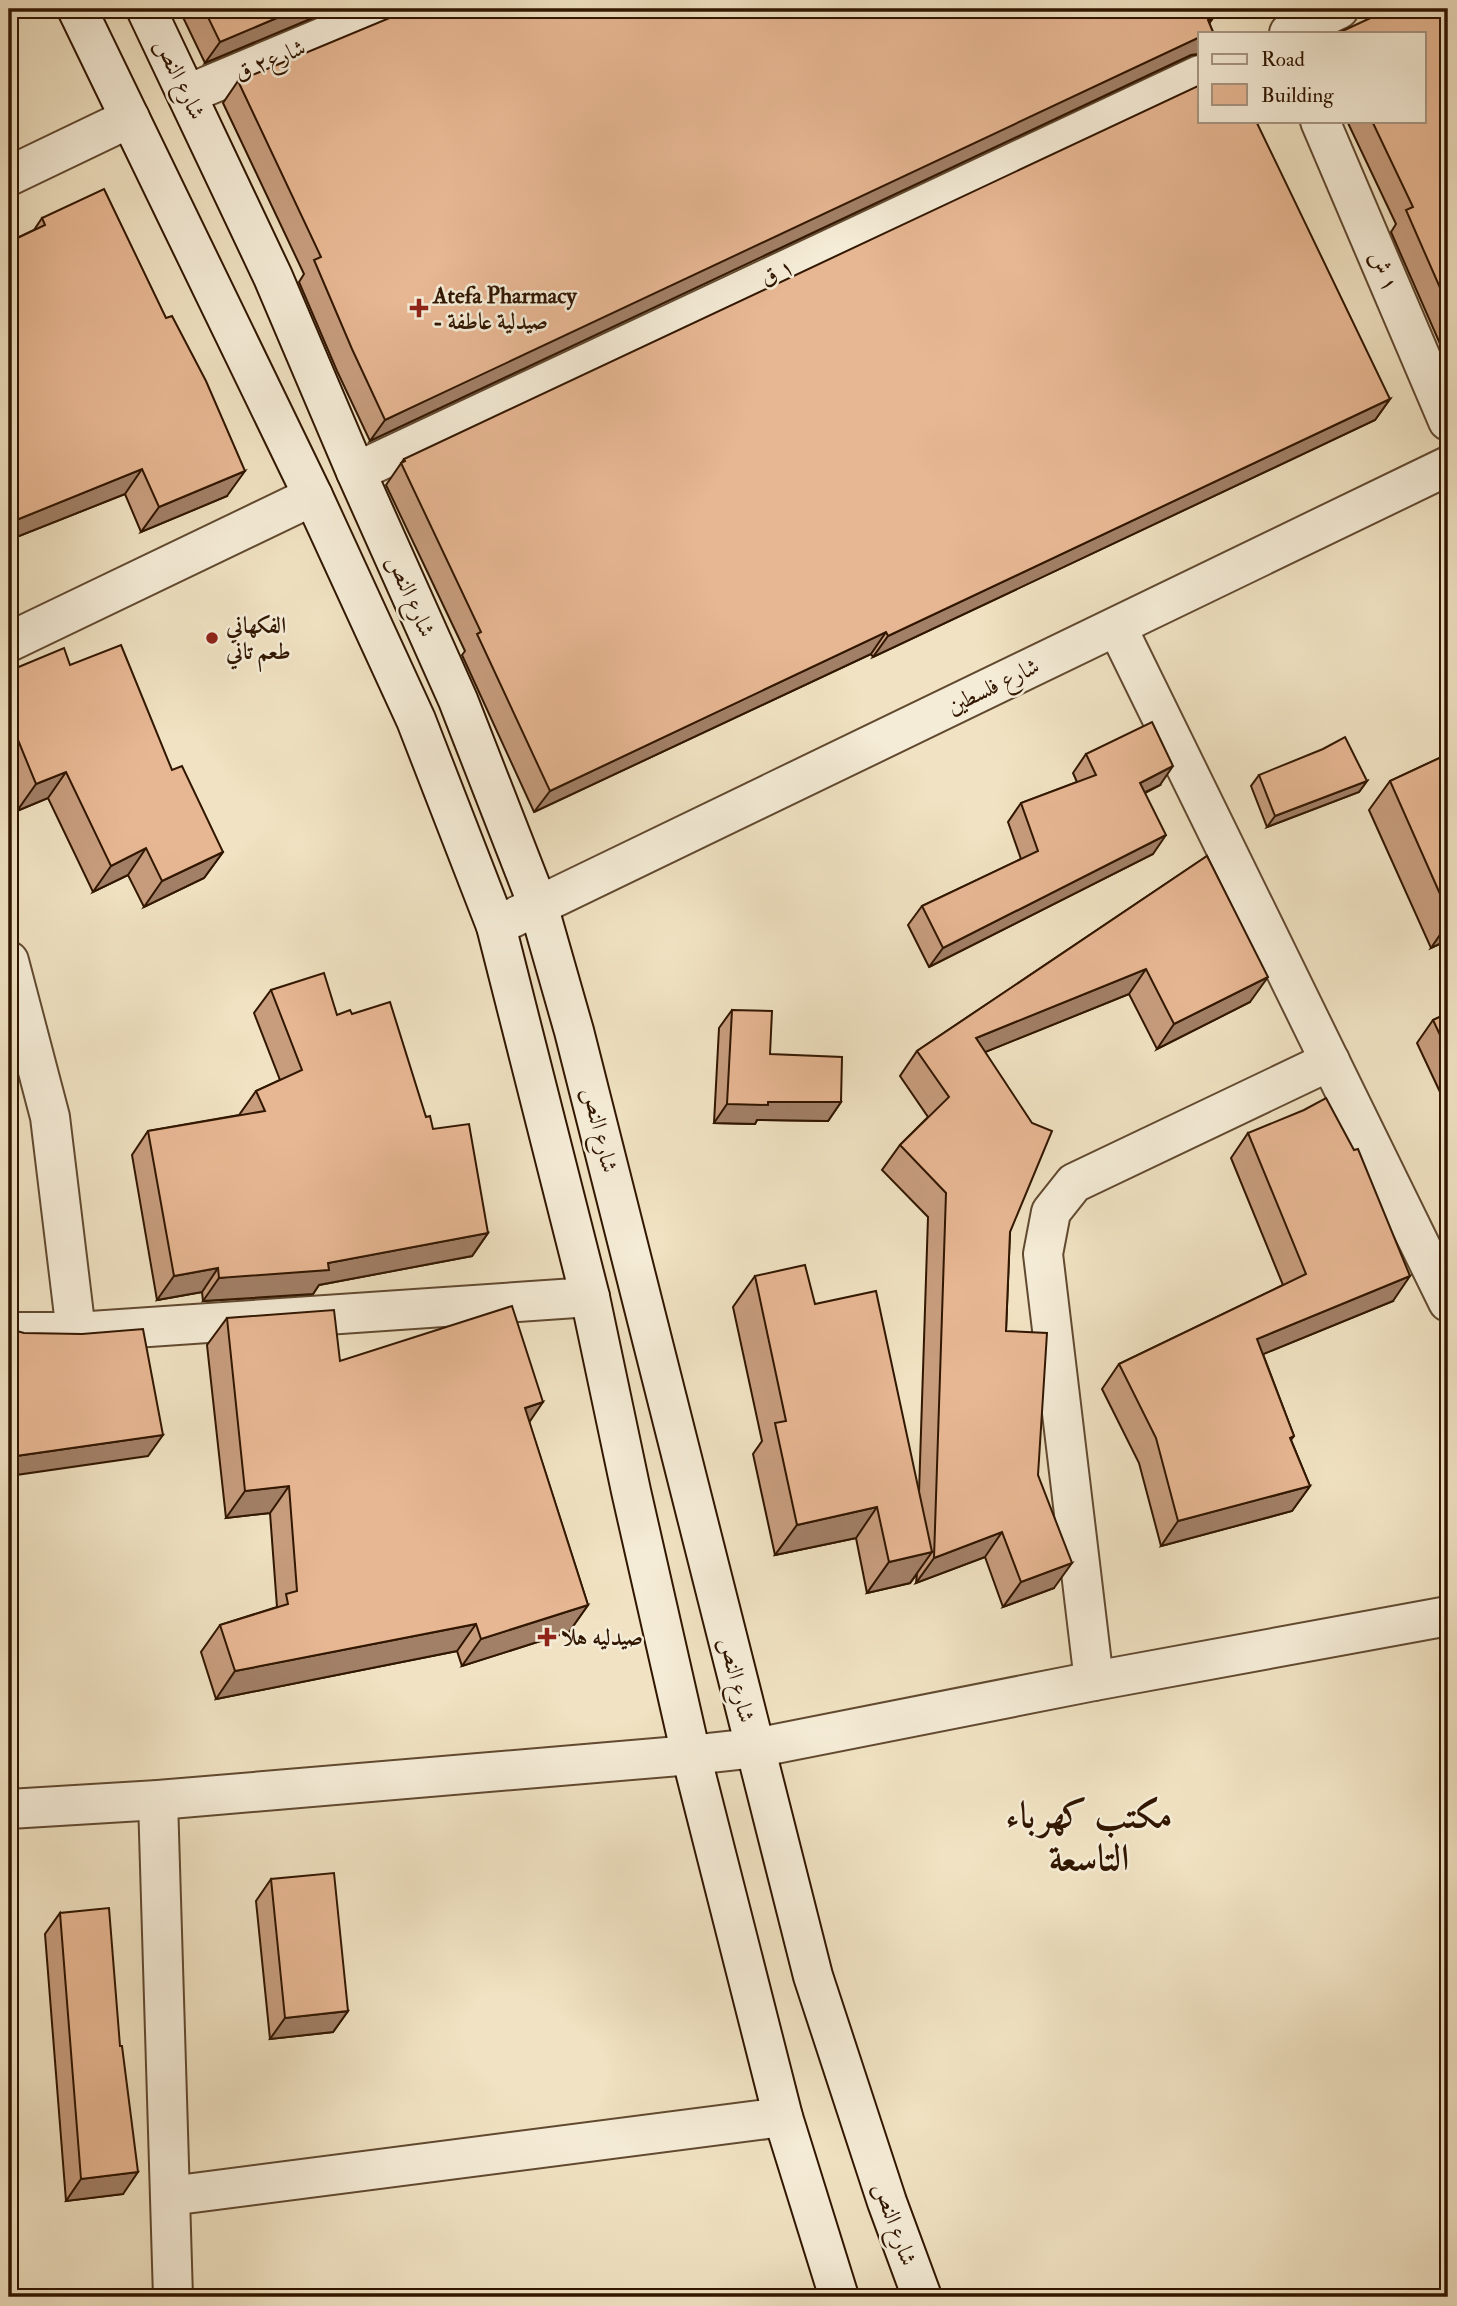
<svg xmlns="http://www.w3.org/2000/svg" width="1457" height="2306" font-family="'IM FELL Double Pica',Amiri,serif">
	<style>
		.lines { fill: none; stroke-linecap: round; stroke-linejoin: round }
		.minor-casing { stroke: #614930; stroke-width: 42 }
		.tertiary-casing { stroke: #614930; stroke-width: 42 }
		.secondary-casing { stroke: #311600; stroke-width: 42 }
		.minor { stroke: #f5ecd7; stroke-width: 38 }
		.tertiary { stroke: #f5ecd7; stroke-width: 38 }
		.secondary { stroke: #f5ecd7; stroke-width: 38 }
		.wall { fill: #c79d7e; stroke: #311600; stroke-width: 2 }
		.shaded-wall { fill: #a28067; stroke: #311600; stroke-width: 2 }
		.building { fill: #e7b793; stroke: #311600; stroke-width: 2 }
		.poi-dot { fill: #8f2418; stroke: #f5ecd7; stroke-width: 2.5 }
		.labels { text-anchor: middle; dominant-baseline: central; stroke-width: 5; stroke-linejoin: round; paint-order: stroke }
		.street-label { font-size: 23px; fill: #311600; stroke: #f5ecd7 }
		.poi-label { font-size: 23px; font-weight: bold; fill: #311600; stroke: #f5ecd7; text-anchor: start }
		.town-label { font-size: 37px; font-weight: bold; fill: #311600; stroke: #f5ecd7 }
	</style>
	<rect width="100%" height="100%" fill="#f0e2c2"/>
	<filter id="stains"><feTurbulence type="fractalNoise" baseFrequency=".00286" numOctaves="4"/><feColorMatrix values="0 0 0 0 .2 0 0 0 0 .09 0 0 0 0 .02 0 0 0 .5 -.17"/></filter>
	<radialGradient id="worn" r=".72"><stop offset=".6" stop-color="#630" stop-opacity="0"/><stop offset="1" stop-color="#630" stop-opacity=".3"/></radialGradient>
	<g class="lines">
		<defs>
			<g id="minor">
				<path d="M1289,33L1339,9"/>
				<path d="M188,94L390,9"/>
				<path d="M1320,121L1448,421"/>
				<path d="M9,176L130,118"/>
				<path d="M356,472L1200,75"/>
				<path d="M1117,627L1448,1302"/>
				<path d="M9,642L313,496"/>
				<path d="M9,961L50,1117L76,1332"/>
				<path d="M9,1332H76L590,1297"/>
				<path d="M1094,1681L1043,1254L1051,1212L1074,1183L1330,1061"/>
				<path d="M755,1748L1094,1681L1448,1616"/>
				<path d="M158,1800L173,2297"/>
				<path d="M170,2196L783,2117"/>
			</g>
			<g id="tertiary">
				<path d="M496,926L1448,466"/>
				<path d="M9,1809L158,1800L691,1755L755,1748"/>
			</g>
			<g id="secondary">
				<path d="M77,9L313,496L416,720L496,926L590,1297L631,1491L691,1755L783,2117L839,2297"/>
				<path d="M146,9L273,277L356,472L458,700L538,905L574,1031L813,1976L887,2202L922,2297"/>
			</g>
		</defs>
		<!-- minor casing -->
		<use href="#minor" class="minor-casing"/>
		<!-- tertiary casing -->
		<use href="#tertiary" class="tertiary-casing"/>
		<!-- secondary casing -->
		<use href="#secondary" class="secondary-casing"/>
		<!-- minor -->
		<use href="#minor" class="minor"/>
		<!-- tertiary -->
		<use href="#tertiary" class="tertiary"/>
		<!-- secondary -->
		<use href="#secondary" class="secondary"/>
	</g>
	<!-- wall -->
	<g class="wall">
		<path d="M179,9H334L205,63Z"/>
		<path d="M1448,9V362L1391,232L1396,224L1347,121H1424Z"/>
		<path d="M1213,18L1209,23L1213,32V33H1200L1198,54L1191,55L370,441L337,371L299,282L304,274L223,103L238,81Z"/>
		<path d="M42,218L227,496L141,532L125,494L9,540V242L34,230Z"/>
		<path d="M1390,399L1375,420L873,657L871,654L534,812L462,655L465,651L386,485L404,459Z"/>
		<path d="M1448,611V626L1444,617Z"/>
		<path d="M70,665L223,852L204,878L144,907L128,875L93,892L48,798L17,811L9,789V671Z"/>
		<path d="M1086,754L1160,785L1145,793L1153,854L929,967L908,925L922,906L1021,859L1008,822L1021,803L1077,782L1073,773Z"/>
		<path d="M1448,754V940L1431,948L1369,810L1390,781Z"/>
		<path d="M1259,775L1367,781L1359,792L1267,827L1251,786Z"/>
		<path d="M1207,856L1250,1002L1157,1049L1129,994L985,1052L1010,1232L1006,1331L1038,1475L1054,1588L1003,1607L985,1557L916,1583L917,1574L910,1583L867,1593L856,1538L775,1555L753,1454L762,1441L733,1307L755,1276L815,1304L919,1493L928,1217L882,1170L900,1145L928,1117L900,1076L917,1051Z"/>
		<path d="M271,990L337,1015L352,1014L426,1117L488,1233L472,1256L319,1285L313,1294L203,1301L202,1292L157,1300L132,1155L148,1131L239,1115L256,1091L280,1080L254,1013Z"/>
		<path d="M732,1010L770,1054L841,1102L828,1121L757,1120L755,1124L714,1123L719,1028Z"/>
		<path d="M1448,1013V1109L1417,1043L1433,1020Z"/>
		<path d="M1248,1133L1393,1301L1263,1354L1294,1436L1291,1440L1310,1486L1292,1511L1161,1546L1139,1463L1102,1389L1119,1364L1283,1285L1231,1158Z"/>
		<path d="M227,1318L340,1361L529,1422L588,1605L569,1632L462,1666L457,1651L216,1699L201,1652L220,1625L277,1607L270,1513L226,1518L207,1345Z"/>
		<path d="M271,1879L348,2011L333,2032L270,2039L256,1901Z"/>
		<path d="M60,1913L123,2194L66,2201L45,1934Z"/>
	</g>
	<!-- shaded-wall -->
	<g class="shaded-wall">
		<path d="M298,9H334L205,63L220,42Z"/>
		<path d="M1213,18L1200,37V52L1198,54L1191,55L370,441L385,420Z"/>
		<path d="M1390,399L1375,420L873,657L888,636Z"/>
		<path d="M142,469L125,494L9,540V523Z"/>
		<path d="M245,471L227,496L141,532L159,507Z"/>
		<path d="M886,632L871,654L534,812L550,791Z"/>
		<path d="M1173,766L1160,785L1127,801L1140,783Z"/>
		<path d="M66,772L48,798L17,811L36,784Z"/>
		<path d="M1367,781L1359,792L1267,827L1275,816Z"/>
		<path d="M1166,835L1153,854L929,967L943,948Z"/>
		<path d="M146,848L128,875L93,892L111,866Z"/>
		<path d="M223,852L204,878L144,907L162,881Z"/>
		<path d="M1448,923V940L1431,948Z"/>
		<path d="M1146,969L1129,994L958,1063L976,1038Z"/>
		<path d="M1268,977L1250,1002L1157,1049L1174,1024Z"/>
		<path d="M768,1102H841L828,1121L757,1120L755,1124L714,1123L727,1104Z"/>
		<path d="M488,1233L472,1256L319,1285L313,1294L203,1301L219,1278L328,1263Z"/>
		<path d="M218,1268L202,1292L157,1300L174,1276Z"/>
		<path d="M1410,1276L1393,1301L1239,1364L1257,1339Z"/>
		<path d="M543,1402L524,1430L525,1408Z"/>
		<path d="M163,1435L148,1456L9,1476V1457Z"/>
		<path d="M289,1486L270,1513L226,1518L245,1491Z"/>
		<path d="M1310,1486L1292,1511L1161,1546L1178,1521Z"/>
		<path d="M877,1507L856,1538L775,1555L797,1525Z"/>
		<path d="M1002,1532L985,1557L916,1583L934,1558Z"/>
		<path d="M932,1552L910,1583L867,1593L889,1562Z"/>
		<path d="M1072,1563L1054,1588L1003,1607L1021,1582Z"/>
		<path d="M588,1605L569,1632L462,1666L481,1639Z"/>
		<path d="M476,1624L457,1651L216,1699L235,1671Z"/>
		<path d="M348,2011L333,2032L270,2039L285,2018Z"/>
		<path d="M138,2172L123,2194L66,2201L81,2179Z"/>
	</g>
	<!-- building -->
	<g class="building">
		<path d="M204,9H298L220,42Z"/>
		<path d="M411,9H1208L1213,18L1208,20L1213,32L1200,33V37L385,420L352,349L314,260L321,257L238,81Z"/>
		<path d="M1390,9H1448V306L1406,210L1413,207L1372,121H1424V33H1338Z"/>
		<path d="M1200,85V121H1256L1390,399L888,636L886,632L550,791L477,634L481,632L401,463L405,461L404,459Z"/>
		<path d="M104,189L166,318L172,316L206,381L245,471L159,507L142,469L9,523V242L45,225L42,218Z"/>
		<path d="M121,645L172,770L182,766L223,852L162,881L146,848L111,866L66,772L36,784L9,718V671L64,648L70,665Z"/>
		<path d="M1152,722L1173,766L1140,783L1166,835L943,948L922,906L1038,851L1021,803L1096,775L1086,754Z"/>
		<path d="M1345,737L1367,781L1275,816L1259,775L1323,749Z"/>
		<path d="M1448,754V912L1390,781Z"/>
		<path d="M1207,856L1268,977L1174,1024L1146,969L976,1038L1032,1123L1052,1131L1010,1232L1006,1331L1047,1333L1038,1475L1072,1563L1021,1582L1002,1532L934,1558L946,1193L900,1145L949,1097L917,1051Z"/>
		<path d="M324,973L337,1015L350,1010L352,1014L390,1002L426,1117L430,1116L433,1129L469,1124L488,1233L328,1263L329,1270L219,1278L218,1268L174,1276L148,1131L265,1111L256,1091L302,1070L271,990Z"/>
		<path d="M732,1010L772,1011L770,1054L842,1057L841,1102H768V1105L727,1104Z"/>
		<path d="M1448,1013V1052L1433,1020Z"/>
		<path d="M1326,1098L1354,1150L1358,1149L1410,1276L1257,1339L1294,1436L1290,1438L1310,1486L1178,1521L1156,1438L1119,1364L1306,1274L1248,1133L1304,1110Z"/>
		<path d="M805,1265L815,1304L876,1291L932,1552L889,1562L877,1507L797,1525L775,1423L786,1421L755,1276Z"/>
		<path d="M512,1306L543,1402L525,1408L588,1605L481,1639L476,1624L235,1671L220,1625L288,1604L286,1594L297,1591L289,1486L245,1491L227,1318L334,1310L340,1361Z"/>
		<path d="M143,1329L163,1435L9,1457V1331L13,1330L24,1333L82,1334Z"/>
		<path d="M334,1873L348,2011L285,2018L271,1879Z"/>
		<path d="M109,1908L120,2046H122L138,2172L81,2179L60,1913Z"/>
	</g>
	<!-- markers -->
	<g class="poi-dot">
		<path d="M415.5 297.5h7v7h7v7h-7v7h-7v-7h-7v-7h7z"/>
		<circle cx="212" cy="638" r="7"/>
		<path d="M543.5 1626.5h7v7h7v7h-7v7h-7v-7h-7v-7h7z"/>
	</g>
	<g class="labels">
		<!-- street labels -->
		<g class="street-label">
			<text transform="translate(270 60) rotate(-22)">شارع٢ ق</text>
			<text transform="translate(180 79) rotate(64)">شارع النص</text>
			<text transform="translate(1384 271) rotate(67)">١ ش</text>
			<text transform="translate(777 272) rotate(-25)">١ ق</text>
			<text transform="translate(411 596) rotate(66)">شارع النص</text>
			<text transform="translate(993 686) rotate(-26)">شارع فلسطين</text>
			<text transform="translate(600 1130) rotate(76)">شارع النص</text>
			<text transform="translate(737 1680) rotate(76)">شارع النص</text>
			<text transform="translate(895 2224) rotate(70)">شارع النص</text>
		</g>
		<!-- poi labels -->
		<g class="poi-label">
			<text x="433" y="295">Atefa Pharmacy<tspan x="433" dy="26">- صيدلية عاطفة</tspan></text>
			<text x="226" y="625">الفكهاني<tspan x="226" dy="26">طعم تاني</tspan></text>
			<text x="561" y="1637">صيدليه هلا</text>
		</g>
		<!-- town labels -->
		<g class="town-label">
			<text x="1089" y="1815">مكتب كهرباء<tspan x="1089" dy="43">التاسعة</tspan></text>
		</g>
	</g>
	<!-- margin -->
	<rect width="1457" height="2306" fill="none" stroke="#f0e2c2" stroke-width="35"/>
	<rect x="10" y="10" width="1436" height="2285" fill="none" stroke="#311600" stroke-width="3.5"/>
	<rect x="18" y="18" width="1422" height="2271" fill="none" stroke="#311600" stroke-width="2"/>
	<!-- legend -->
	<rect x="1198" y="32" width="228" height="91" fill="#f5ecd7" stroke="#a79681" stroke-width="2"/>
	<rect x="1212" y="54" width="35" height="10" fill="#f5ecd7" stroke="#a79681" stroke-width="2"/>
	<text x="1261" y="66" font-size="21" fill="#311600">Road</text>
	<rect x="1212" y="84" width="35" height="21" fill="#e7b793" stroke="#a79681" stroke-width="2"/>
	<text x="1261" y="102" font-size="21" fill="#311600">Building</text>
	<rect width="100%" height="100%" filter="url(#stains)"/>
	<rect width="100%" height="100%" fill="url(#worn)"/>
</svg>
